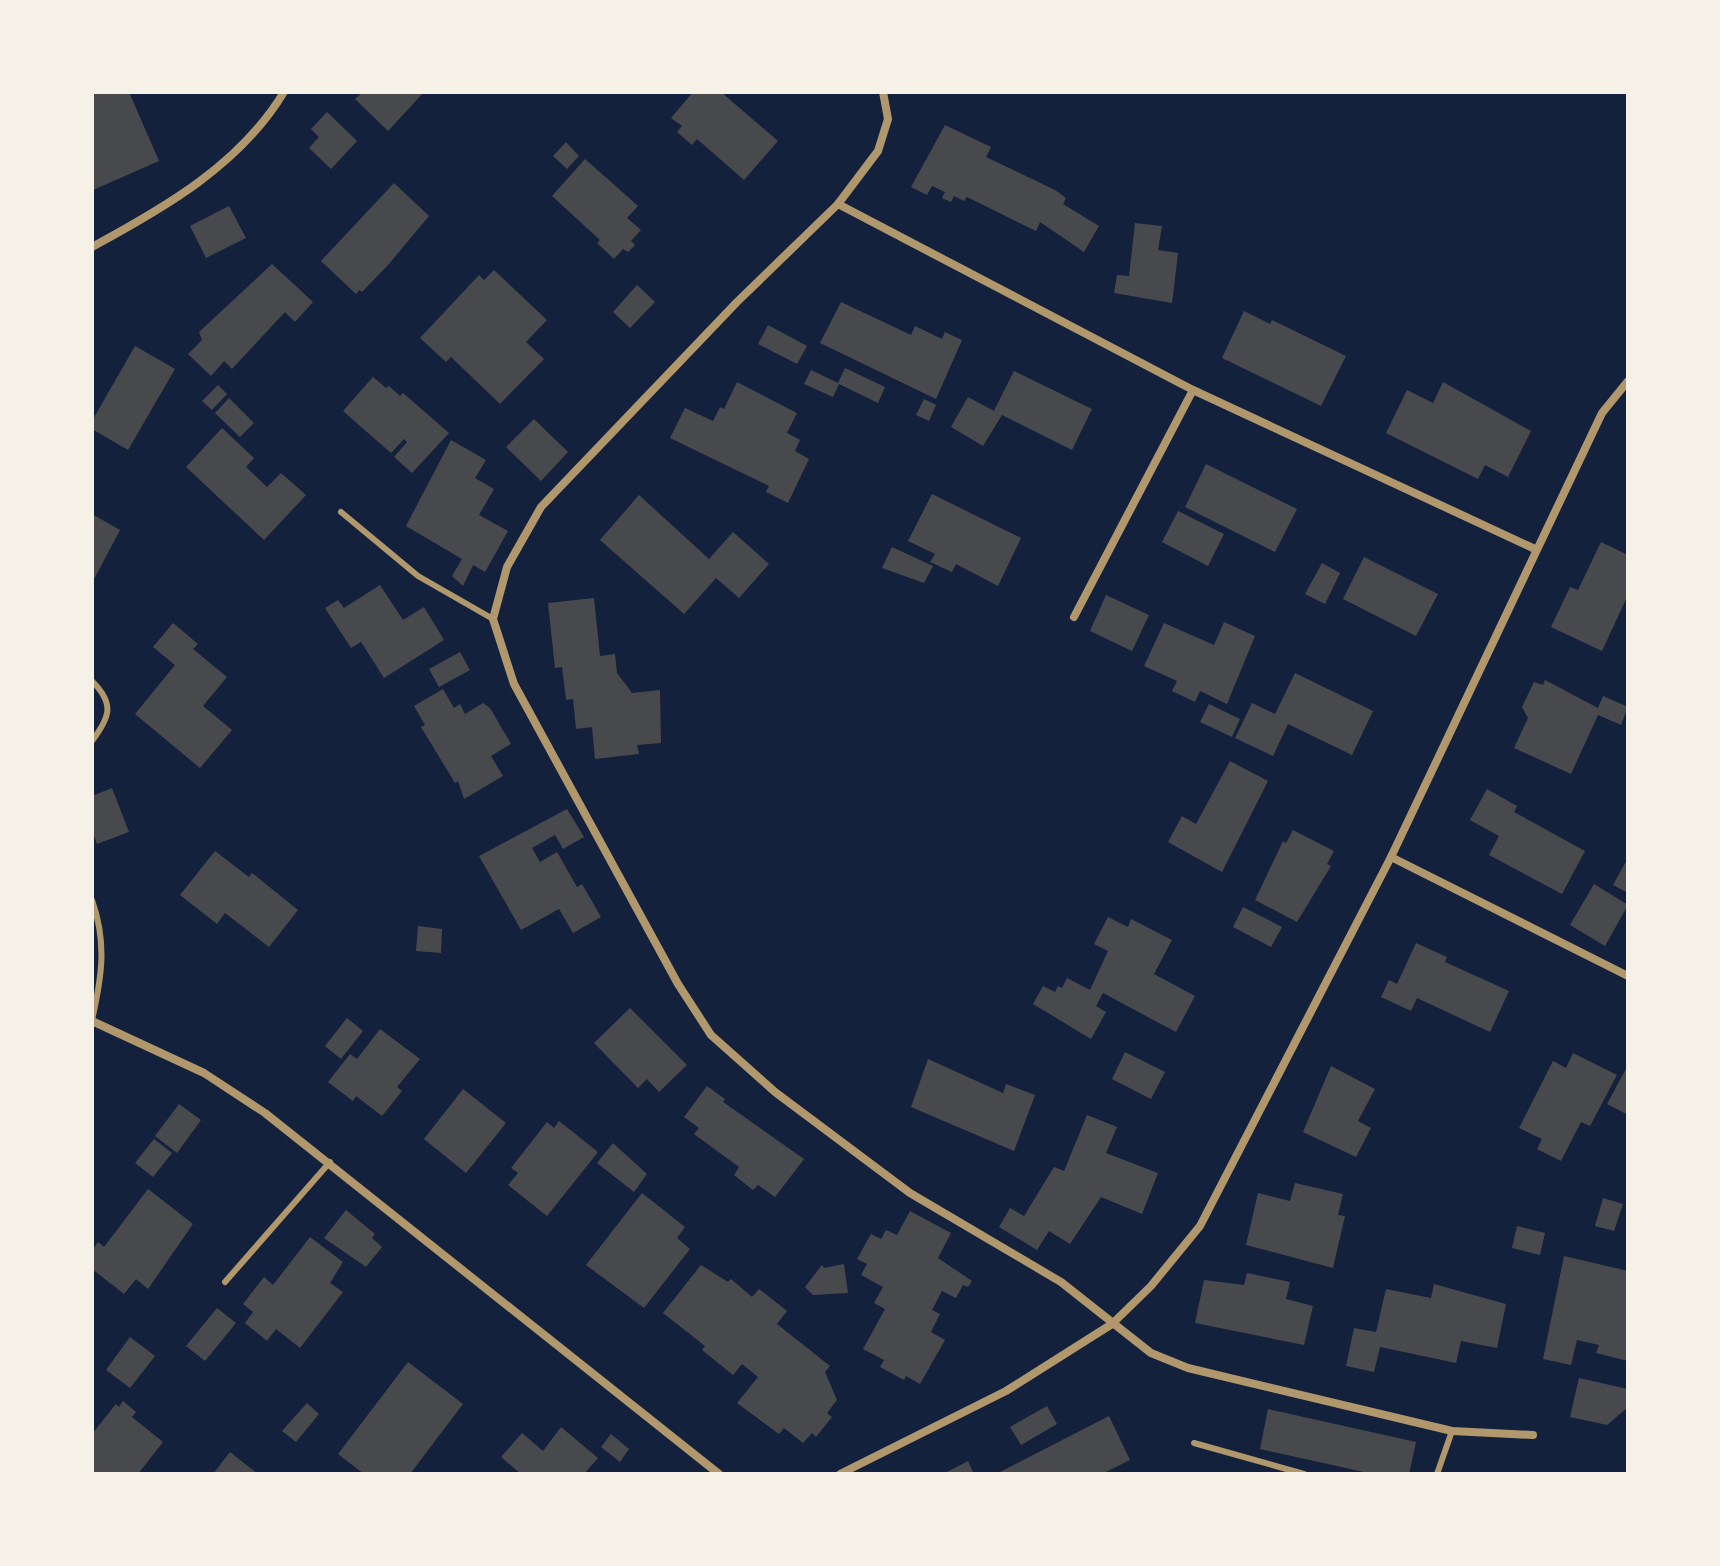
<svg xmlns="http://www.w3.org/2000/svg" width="1720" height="1566" font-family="Barlow,sans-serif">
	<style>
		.building { fill: #48494c }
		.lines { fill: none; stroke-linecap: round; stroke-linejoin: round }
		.service { stroke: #b1986c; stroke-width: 6 }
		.minor { stroke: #b1986c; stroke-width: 8 }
	</style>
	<rect width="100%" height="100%" fill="#14213d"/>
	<!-- building -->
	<g class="building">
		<path d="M92,92H129L159,161L93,190Z"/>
		<path d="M363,92H424L388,131L355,99Z"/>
		<path d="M693,92H721L778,141L744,180L697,139L692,145L677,132L682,126L671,118Z"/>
		<path d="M327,112L357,141L331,169L309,148L319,137L311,129Z"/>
		<path d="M945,125L991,147L986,157L1055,190L1066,198L1063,204L1099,226L1084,252L1040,222L1036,231L967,197L964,201L954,196L951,202L942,198L945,192L932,186L927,195L911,187Z"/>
		<path d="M566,142L579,156L567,169L553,156Z"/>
		<path d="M585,159L638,206L627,218L641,230L631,241L635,245L628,252L623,249L614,259L597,243L600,240L552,196Z"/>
		<path d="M394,183L429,216L389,264L362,292L359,290L356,294L321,261Z"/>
		<path d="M229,206L246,238L206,258L190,226Z"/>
		<path d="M1135,223L1162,226L1158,250L1178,253L1172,303L1114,293L1117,275L1129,276Z"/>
		<path d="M272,264L313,302L295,322L285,312L232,369L224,361L211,376L188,354L202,340L199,332Z"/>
		<path d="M494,270L547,320L526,342L544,359L500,404L451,357L446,362L420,338L479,275L484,280Z"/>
		<path d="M637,285L655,302L630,328L613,312Z"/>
		<path d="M841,302L911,335L915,326L942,339L945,332L962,340L936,399L820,343Z"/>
		<path d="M1244,311L1270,324L1272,320L1346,356L1321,406L1222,358Z"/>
		<path d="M768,325L807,346L797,364L758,344Z"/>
		<path d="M135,346L175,369L128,450L92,429V421Z"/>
		<path d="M845,368L885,387L878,403L839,384L833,397L804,384L811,370L838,383Z"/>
		<path d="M1014,371L1092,409L1072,450L1002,415L983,446L951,427L968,397L994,411Z"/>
		<path d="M373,377L386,388L389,386L400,396L403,393L449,433L412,473L394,457L407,442L404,439L391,453L343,411Z"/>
		<path d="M737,382L797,413L787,433L800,440L795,451L809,459L788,503L766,492L769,486L670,438L685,408L713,421L720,407L724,409Z"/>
		<path d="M1443,382L1531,431L1508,477L1485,465L1478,479L1386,433L1407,390L1433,403Z"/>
		<path d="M218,385L227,394L212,410L202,401Z"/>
		<path d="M229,398L254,423L240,437L215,413Z"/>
		<path d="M924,399L936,405L929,421L916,415Z"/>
		<path d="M534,419L568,452L541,481L506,447Z"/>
		<path d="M222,428L254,458L246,467L267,487L281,473L306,495L264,540L186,467Z"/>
		<path d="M451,440L486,460L475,478L494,489L479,515L508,531L485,572L473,565L463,586L452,576L462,559L406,526Z"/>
		<path d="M1206,464L1297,509L1275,552L1185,507Z"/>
		<path d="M932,494L1021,538L998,586L956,564L952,572L930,562L935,554L908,541Z"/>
		<path d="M639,495L709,559L733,532L769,564L739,598L716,578L684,614L600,540Z"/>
		<path d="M1178,511L1224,534L1208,566L1162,542Z"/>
		<path d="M92,514L120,530L92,583Z"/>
		<path d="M1601,542L1628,555V595L1602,651L1551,627L1570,587L1578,590Z"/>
		<path d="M892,547L933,566L924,583L882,568Z"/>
		<path d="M1364,557L1438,594L1416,636L1343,599Z"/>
		<path d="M1322,563L1340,573L1325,604L1305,594Z"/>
		<path d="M380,585L403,620L424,607L444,640L384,678L361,642L351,648L325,608L338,600L344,608Z"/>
		<path d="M1106,595L1149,615L1132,651L1090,631Z"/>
		<path d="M594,598L600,656L615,654L617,673L632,693L660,690L661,743L637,745L639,754L595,759L592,727L576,729L573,699L566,700L562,667L555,668L548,603Z"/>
		<path d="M1224,622L1255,636L1227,704L1200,691L1195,702L1172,691L1177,681L1144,666L1164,623L1214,645Z"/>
		<path d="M173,623L198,644L193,649L227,677L203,706L232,730L200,768L135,714L175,665L153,647Z"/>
		<path d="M460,652L470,670L439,687L429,669Z"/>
		<path d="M1295,673L1373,711L1352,755L1288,724L1273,756L1235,738L1252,703L1275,714Z"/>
		<path d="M1545,680L1598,708L1603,696L1628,707L1621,725L1598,715L1571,774L1514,748L1528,718L1522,707L1534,682L1543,685Z"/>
		<path d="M443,689L454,708L460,704L465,714L483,703L490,708L511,744L491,756L503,776L464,799L458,781L455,783L421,727L425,725L414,706Z"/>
		<path d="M1209,704L1240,719L1232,737L1200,722Z"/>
		<path d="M1230,761L1268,781L1222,872L1168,842L1182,816L1196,824Z"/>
		<path d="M112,788L129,832L97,844L92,831V796Z"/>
		<path d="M1487,789L1517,806L1514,812L1585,851L1562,894L1489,855L1499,836L1470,820Z"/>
		<path d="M567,809L584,837L563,849L555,835L532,848L540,862L557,852L577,887L582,884L601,917L573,933L559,909L521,930L479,856Z"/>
		<path d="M1293,830L1334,851L1327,864L1331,866L1297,922L1255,900L1283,841L1286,843Z"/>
		<path d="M215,851L249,877L252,873L298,910L269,947L225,913L217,924L180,895Z"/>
		<path d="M1628,858V893L1613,885Z"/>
		<path d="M1594,884L1628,905L1605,946L1570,925Z"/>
		<path d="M1243,907L1282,927L1271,947L1233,927Z"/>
		<path d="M1108,917L1128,927L1131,919L1172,940L1154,974L1195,996L1176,1032L1103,993L1096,1006L1106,1012L1091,1039L1033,1004L1043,986L1055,992L1058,986L1062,988L1067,978L1090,990L1108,951L1094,944Z"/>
		<path d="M418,926L442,929L441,953L416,951Z"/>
		<path d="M1416,943L1447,957L1445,962L1509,991L1490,1032L1417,998L1411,1011L1381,997L1389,980L1397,984Z"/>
		<path d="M630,1008L687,1065L659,1092L647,1079L638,1088L594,1043Z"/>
		<path d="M347,1018L363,1031L341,1059L325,1046Z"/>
		<path d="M380,1029L420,1059L397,1087L402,1091L382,1116L356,1096L353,1101L328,1082L350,1054L357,1059Z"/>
		<path d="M1125,1052L1165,1072L1151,1099L1112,1079Z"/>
		<path d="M1573,1053L1617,1075L1590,1126L1581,1122L1561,1161L1537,1149L1542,1139L1519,1128L1553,1061L1566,1068Z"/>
		<path d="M928,1059L1003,1093L1006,1084L1035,1095L1014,1151L911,1107Z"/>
		<path d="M1628,1065V1115L1607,1104Z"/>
		<path d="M1331,1066L1375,1089L1358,1121L1371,1128L1356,1157L1303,1132Z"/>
		<path d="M707,1086L725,1099L723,1102L804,1159L775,1197L758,1185L753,1190L734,1175L739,1167L694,1134L699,1128L684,1117Z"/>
		<path d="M463,1089L506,1123L466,1173L424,1139Z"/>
		<path d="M179,1104L201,1120L177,1153L155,1136Z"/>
		<path d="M1087,1115L1117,1127L1106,1153L1158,1173L1142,1214L1101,1197L1070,1244L1049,1231L1037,1250L999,1227L1010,1208L1024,1216L1054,1167L1064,1171Z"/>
		<path d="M559,1121L598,1152L547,1216L508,1185L518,1173L511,1168L547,1122L554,1128Z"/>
		<path d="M154,1139L172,1153L153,1177L135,1163Z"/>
		<path d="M613,1143L647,1174L634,1192L597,1163Z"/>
		<path d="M1295,1183L1343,1194L1338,1215L1345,1216L1333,1268L1246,1245L1258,1193L1290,1201Z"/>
		<path d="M148,1189L193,1224L148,1289L136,1279L124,1294L92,1269V1250L98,1242L104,1247Z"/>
		<path d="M642,1193L685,1227L677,1238L690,1249L644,1308L586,1265Z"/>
		<path d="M1603,1198L1623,1204L1614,1231L1595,1226Z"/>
		<path d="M346,1210L375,1234L372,1238L382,1247L366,1267L324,1238Z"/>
		<path d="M910,1211L951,1233L938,1258L972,1281L968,1287L963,1285L956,1298L942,1291L932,1310L940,1314L931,1332L945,1340L920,1384L906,1376L904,1380L880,1367L884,1360L863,1349L885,1309L874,1303L883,1287L861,1275L867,1264L857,1259L871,1234L881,1239L886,1230L897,1235Z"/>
		<path d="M1517,1226L1545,1233L1540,1255L1512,1248Z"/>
		<path d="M310,1237L343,1262L330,1283L343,1292L300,1348L276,1329L267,1341L245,1323L253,1312L243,1304L264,1277L273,1285Z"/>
		<path d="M1564,1256L1628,1271V1361L1596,1353L1599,1345L1577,1340L1571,1365L1543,1359Z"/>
		<path d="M844,1264L848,1293L813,1295L805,1287L822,1265L824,1268Z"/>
		<path d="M701,1265L728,1282L731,1279L752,1297L759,1289L787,1311L777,1324L830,1366L825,1372L837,1400L827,1413L832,1417L816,1437L812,1433L803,1443L784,1428L779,1434L737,1403L758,1377L742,1364L733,1375L702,1350L705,1346L663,1313Z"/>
		<path d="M1247,1273L1290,1282L1286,1299L1313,1306L1304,1345L1195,1323L1204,1280L1244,1285Z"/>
		<path d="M1434,1284L1506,1304L1497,1348L1461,1341L1456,1363L1380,1347L1374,1372L1346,1366L1354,1328L1376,1332L1386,1289L1431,1298Z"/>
		<path d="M217,1308L236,1323L205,1361L186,1346Z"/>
		<path d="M130,1337L155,1356L130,1388L106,1370Z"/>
		<path d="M408,1362L463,1404L410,1474H364L338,1454Z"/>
		<path d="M1579,1378L1628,1389V1407L1607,1425L1570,1417Z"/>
		<path d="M123,1401L136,1412L132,1417L163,1442L138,1474H92V1434L116,1404L119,1407Z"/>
		<path d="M307,1403L319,1414L296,1442L282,1431Z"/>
		<path d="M1047,1406L1057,1424L1021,1445L1010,1427Z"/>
		<path d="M1268,1409L1416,1442L1409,1474H1373L1260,1449Z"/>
		<path d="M1109,1416L1130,1460L1102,1474H996Z"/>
		<path d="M561,1427L598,1458L584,1474H521L501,1457L522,1433L543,1451Z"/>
		<path d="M611,1434L629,1449L620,1462L601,1447Z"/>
		<path d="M230,1452L258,1474H213Z"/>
		<path d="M968,1461L974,1474H943Z"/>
	</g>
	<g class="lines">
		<!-- service -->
		<g class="service">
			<path d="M341,512L418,576L493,619"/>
			<path d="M92,681C115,704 110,717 92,741"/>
			<path d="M92,900C107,943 102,976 92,1020"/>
			<path d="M225,1282L330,1162"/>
			<path d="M1194,1443L1304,1474"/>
			<path d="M1437,1474L1452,1431"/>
		</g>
		<!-- minor -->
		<g class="minor">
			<path d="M883,92L888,119L878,151L838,204L737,302L541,507L507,567L493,619L514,684L678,984L711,1035L775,1092L910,1193L1061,1282L1151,1353L1188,1368L1452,1431L1533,1435"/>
			<path d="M838,204L1193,390L1535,549"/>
			<path d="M92,247C164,208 240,165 284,92"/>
			<path d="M1074,617L1193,390"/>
			<path d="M1391,857L1628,976"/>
			<path d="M92,1021L204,1073L265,1113L719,1474"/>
			<path d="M840,1474L1006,1391L1112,1324L1151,1286L1200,1226L1391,857L1602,413L1628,381"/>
		</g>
	</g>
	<!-- border -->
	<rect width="1720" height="1566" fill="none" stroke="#f6f1e7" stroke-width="188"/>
</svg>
